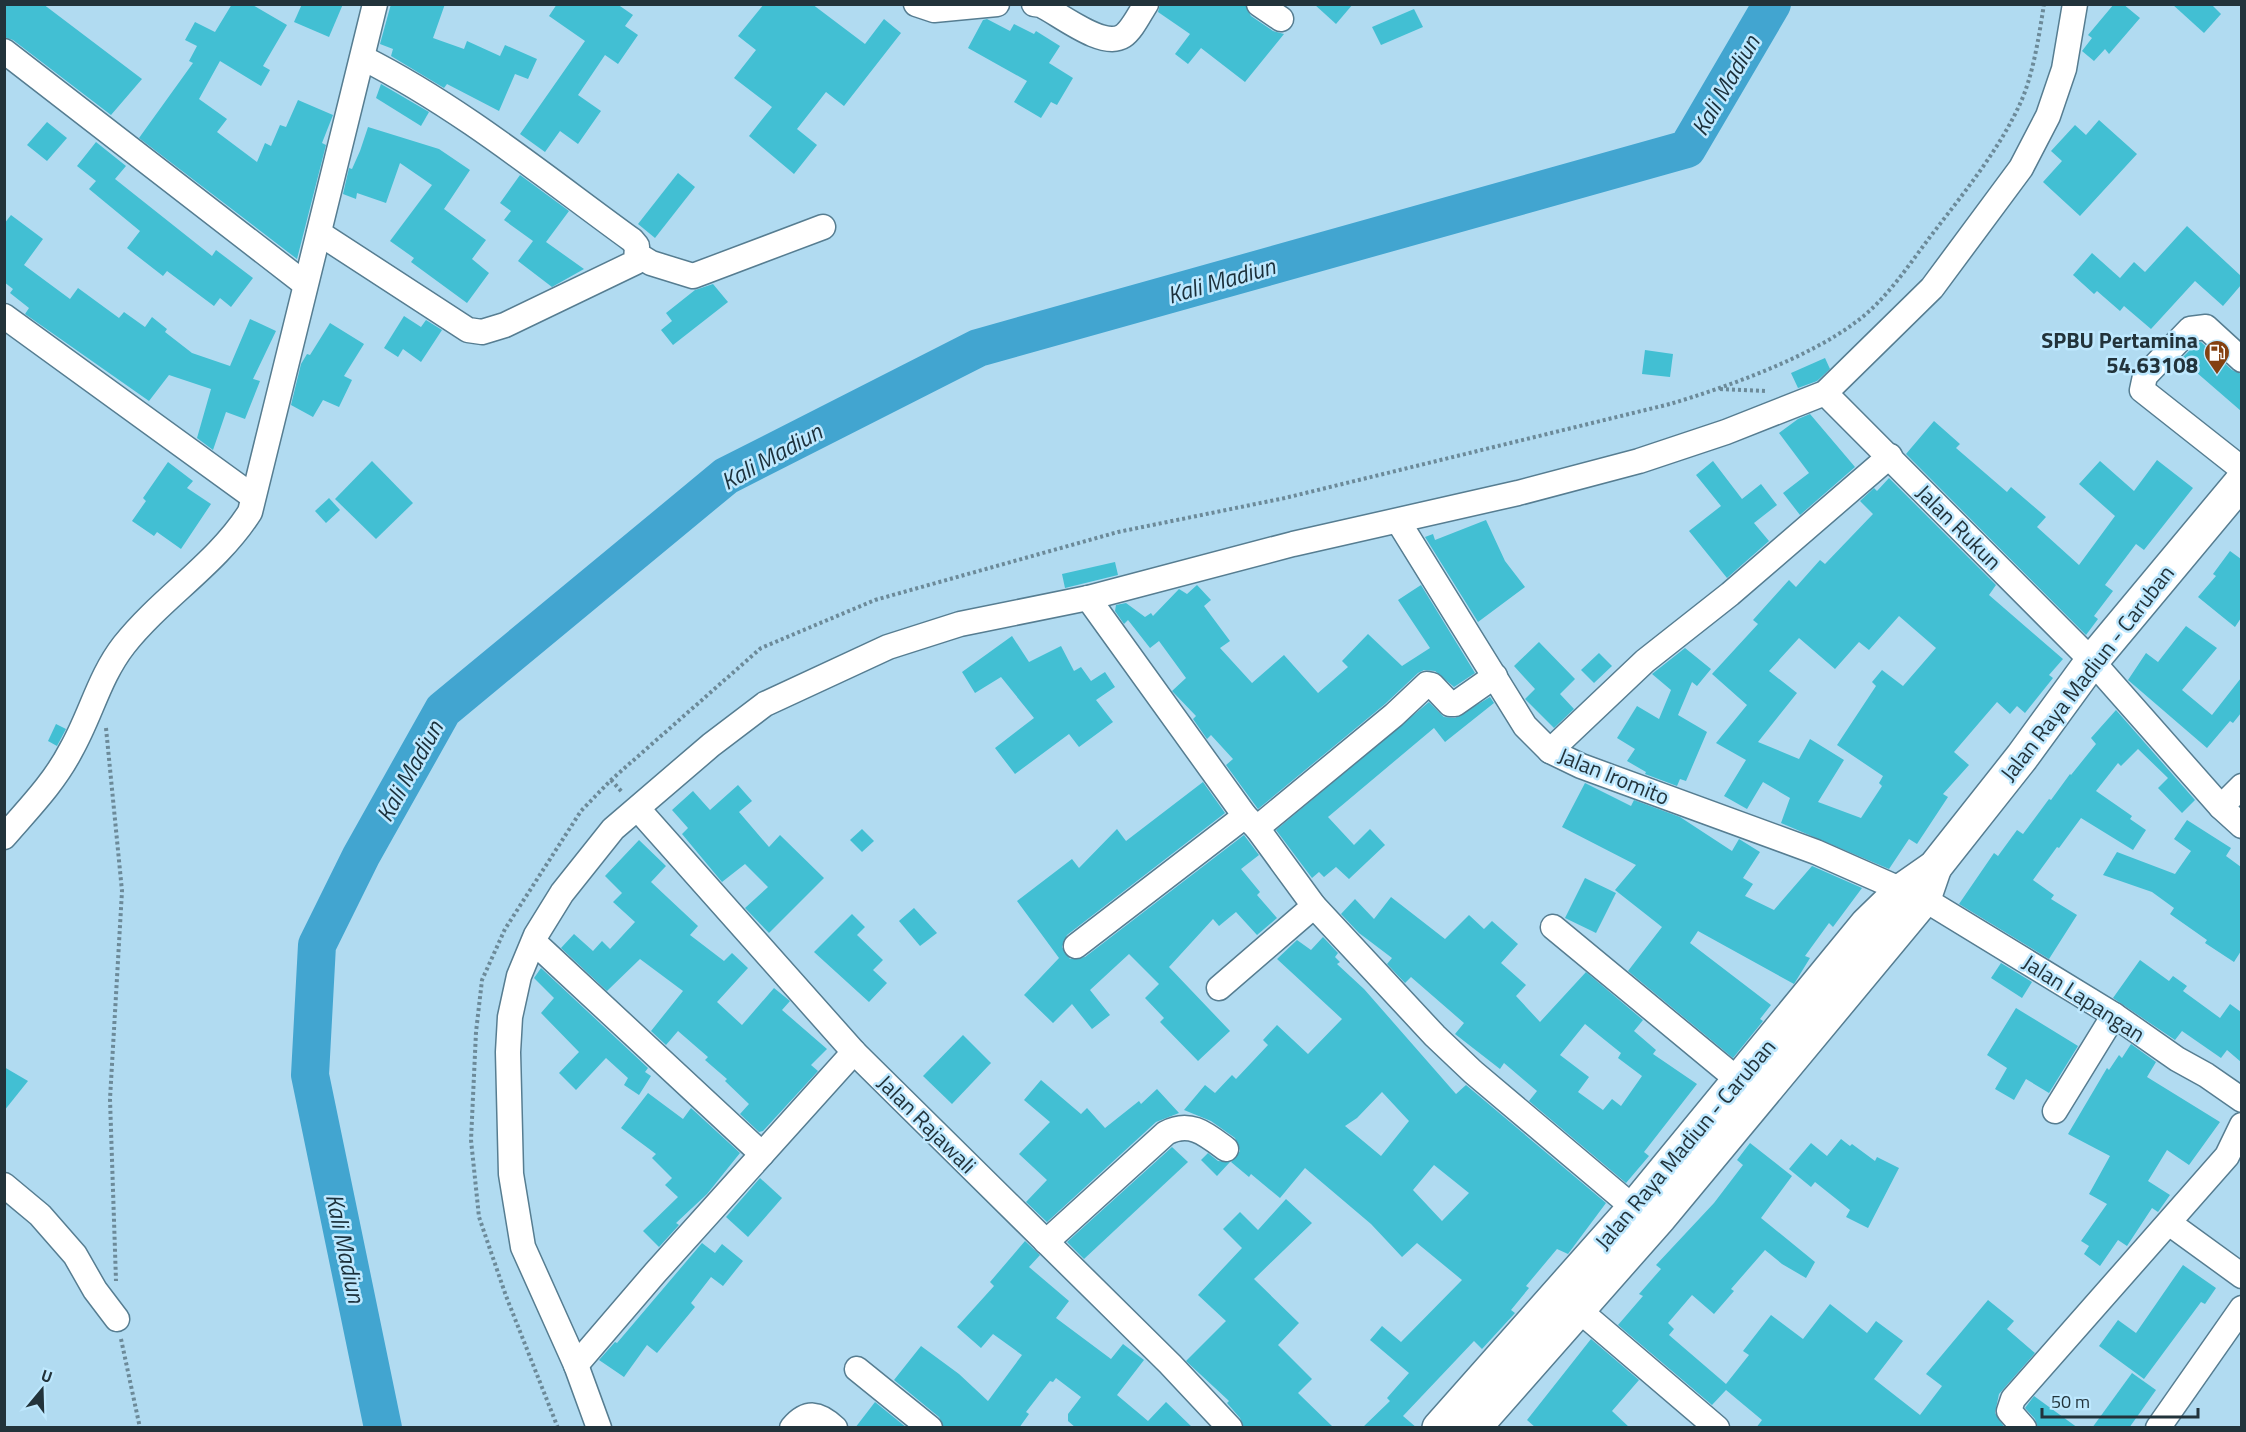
<svg xmlns="http://www.w3.org/2000/svg" width="2246" height="1432" font-family="'Titillium Web',sans-serif">
	<style>
		.lines { fill: none; stroke-linecap: round; stroke-linejoin: round }
		.river { stroke: #42a5d0; stroke-width: 38 }
		.building { fill: #42bfd3; fill-rule: evenodd }
		.minor-casing { stroke: #567d91; stroke-width: 27 }
		.highway-casing { stroke: #567d91; stroke-width: 36 }
		.path { stroke: #6c8a99; stroke-width: 4; stroke-dasharray: 3 3; stroke-linecap: butt }
		.minor { stroke: #fff; stroke-width: 24 }
		.highway { stroke: #fff; stroke-width: 33 }
		.labels { text-anchor: middle; dominant-baseline: central; stroke-width: 5; stroke-linejoin: round; paint-order: stroke }
		.poi-label { font-size: 22px; font-weight: bold; fill: #22333b; stroke: #bee8fe; text-anchor: end }
		.street-label { font-size: 22px; fill: #22333b; stroke: #bee8fe }
		.water-label { font-size: 24px; font-style: italic; fill: #1b303b; stroke: #bee8fe }
	</style>
	<rect width="100%" height="100%" fill="#b1dbf1"/>
	<g class="lines">
		<!-- river -->
		<path class="river" d="M383,1428L310,1075L317,945L361,856L443,710L726,476L978,348L1687,149L1772,4"/>
	</g>
	<!-- building -->
	<g class="building">
		<path d="M4,4H43L142,79L111,115L13,40L4,37Z"/>
		<path d="M232,4H251L287,25L263,66L270,70L261,86L220,61L199,99L227,119L217,132L257,162L265,143L271,146L280,125L286,127L298,100L333,115L322,143L326,145L297,259L139,138L193,63L189,61L197,46L185,40L195,22L215,32Z"/>
		<path d="M302,4H343L329,37L294,22Z"/>
		<path d="M391,4H445L433,38L464,49L467,41L500,56L505,45L537,59L528,79L515,74L499,111L447,84L444,88L391,56L393,49L380,44Z"/>
		<path d="M557,4H617L633,15L625,26L638,35L618,64L605,55L578,95L601,111L578,144L560,131L545,152L520,134L585,41L549,16Z"/>
		<path d="M764,4H812L865,44L884,19L901,33L844,106L826,92L797,129L817,145L794,174L749,136L772,107L734,78L756,50L738,36Z"/>
		<path d="M1160,4H1245L1251,16L1273,31L1284,34L1245,82L1201,48L1188,64L1175,54L1190,34L1158,12Z"/>
		<path d="M1314,4H1353L1336,24Z"/>
		<path d="M2114,4H2123L2140,18L2109,54L2105,49L2094,61L2082,51L2092,38L2088,35Z"/>
		<path d="M2172,4H2211L2221,14L2204,33Z"/>
		<path d="M1414,9L1423,27L1381,45L1372,27Z"/>
		<path d="M987,19L1010,31L1014,24L1034,34L1036,31L1060,46L1049,63L1073,78L1057,105L1051,102L1041,118L1014,102L1027,81L968,48L983,20Z"/>
		<path d="M381,84L429,112L421,126L376,98Z"/>
		<path d="M2099,120L2137,154L2080,216L2043,182L2062,161L2051,151L2075,125L2086,135Z"/>
		<path d="M47,122L67,138L47,161L27,145Z"/>
		<path d="M368,127L439,149L470,170L444,209L486,240L472,259L489,273L467,303L411,262L414,258L390,241L432,185L400,163L386,203L357,193L356,199L343,194L349,168L352,169L360,151Z"/>
		<path d="M96,142L126,166L115,179L212,256L216,250L253,278L231,307L220,298L214,306L167,271L163,276L127,248L140,231L89,189L96,181L77,166Z"/>
		<path d="M678,173L695,187L655,238L638,224Z"/>
		<path d="M520,175L569,211L546,242L584,269L552,287L518,261L533,241L504,220L511,211L500,203Z"/>
		<path d="M11,215L43,239L24,265L70,299L78,288L119,318L124,312L145,327L152,317L167,329L165,332L192,353L230,366L250,319L276,331L253,379L260,381L245,419L226,412L213,450L197,438L211,389L169,375L149,401L25,314L29,308L10,293L13,289L4,282V224Z"/>
		<path d="M2187,226L2241,276V285L2223,306L2195,281L2151,329L2124,306L2120,311L2097,291L2094,294L2073,275L2092,253L2120,278L2134,262L2145,272Z"/>
		<path d="M713,284L728,302L673,345L661,330L672,321L666,313L695,290Z"/>
		<path d="M404,316L421,327L426,320L442,330L421,362L403,349L398,357L384,348Z"/>
		<path d="M330,323L364,344L344,376L352,380L339,407L323,400L313,417L291,405L301,364L307,354L310,355Z"/>
		<path d="M2201,342L2232,370L2241,374V411L2181,359L2197,343Z"/>
		<path d="M1645,350L1673,354L1670,377L1642,374Z"/>
		<path d="M1825,358L1830,369L1817,381L1798,388L1791,373Z"/>
		<path d="M1810,414L1855,467L1800,515L1783,493L1809,473L1779,433L1798,419Z"/>
		<path d="M1934,421L1960,444L1956,448L2007,492L2011,487L2046,517L2037,527L2079,565L2115,516L2079,484L2100,461L2134,491L2157,460L2193,488L2144,550L2136,544L2105,585L2113,591L2094,616L2098,619L2086,635L1906,454Z"/>
		<path d="M372,461L413,503L376,539L335,499Z"/>
		<path d="M1713,461L1742,499L1761,484L1777,505L1754,523L1769,541L1727,578L1689,531L1721,506L1696,475Z"/>
		<path d="M168,462L193,481L187,488L211,504L181,549L157,532L154,536L132,521L146,501L143,498Z"/>
		<path d="M1889,478L1996,585L1989,595L2063,659L2049,675L2053,678L2025,713L2017,706L2010,714L1997,702L1954,752L1969,765L1943,794L1948,797L1917,844L1909,839L1889,869L1781,823L1790,798L1763,782L1747,809L1724,796L1746,760L1716,743L1747,705L1712,674L1758,624L1753,620L1789,580L1796,587L1820,560L1825,564L1873,514L1860,501L1874,488L1877,491ZM1899,616L1936,648L1903,686L1882,670L1872,682L1876,686L1837,745L1883,776L1879,783L1882,786L1861,818L1818,802L1844,760L1810,739L1799,759L1758,742L1797,693L1769,671L1799,638L1835,669L1859,642L1869,650Z"/>
		<path d="M329,498L340,510L326,523L315,511Z"/>
		<path d="M1486,520L1505,561L1525,587L1478,622L1425,537L1433,534L1435,540Z"/>
		<path d="M2230,551L2241,559V618L2235,627L2198,597L2216,576L2213,574Z"/>
		<path d="M1115,562L1118,575L1065,588L1062,574Z"/>
		<path d="M1197,585L1211,600L1204,606L1230,641L1220,648L1252,683L1284,655L1318,693L1348,667L1342,661L1368,634L1402,666L1430,648L1398,600L1421,585L1475,673L1454,687L1435,671L1424,670L1418,673L1385,704L1258,809L1226,765L1233,759L1211,735L1207,739L1193,719L1196,716L1172,691L1186,678L1159,641L1150,648L1128,620L1124,624L1115,611L1116,605L1126,603L1145,617L1151,613L1153,616L1179,589L1187,594Z"/>
		<path d="M2186,626L2217,648L2182,690L2212,715L2241,678V713L2233,723L2230,721L2207,748L2128,680L2146,653L2158,662Z"/>
		<path d="M1012,636L1029,662L1061,646L1074,671L1081,667L1091,681L1105,672L1115,687L1096,700L1113,722L1079,747L1069,734L1015,774L995,748L1034,718L1001,677L975,693L962,672Z"/>
		<path d="M1539,642L1575,679L1560,694L1574,709L1554,728L1525,699L1535,689L1514,666Z"/>
		<path d="M1685,648L1711,669L1697,686L1692,682L1678,715L1707,732L1686,781L1680,779L1677,786L1645,774L1646,772L1627,761L1635,749L1617,738L1637,706L1659,719L1671,690L1652,674Z"/>
		<path d="M1599,653L1612,666L1594,683L1581,670Z"/>
		<path d="M1490,697L1494,703L1445,742L1434,728L1328,817L1354,845L1370,829L1385,845L1349,879L1336,867L1324,877L1319,872L1312,878L1276,830L1429,702L1444,717L1455,718Z"/>
		<path d="M2116,710L2195,800L2182,813L2158,788L2168,778L2138,749L2121,766L2118,763L2096,791L2132,816L2130,819L2146,830L2133,850L2081,818L2059,848L2057,847L2033,880L2054,895L2051,899L2077,915L2049,959L1959,904L1994,853L1998,856L2017,830L2023,834L2049,799L2051,800L2070,774L2071,775L2096,744L2091,738Z"/>
		<path d="M56,724L66,729L57,746L48,741Z"/>
		<path d="M1203,782L1225,813L1067,935L1062,947L1070,959L1085,957L1244,835L1259,855L1241,869L1260,892L1257,895L1277,918L1257,935L1236,912L1219,926L1213,919L1169,967L1230,1031L1198,1061L1160,1022L1164,1018L1145,998L1159,984L1129,954L1090,990L1110,1015L1092,1029L1072,1004L1053,1023L1024,995L1059,958L1017,901L1072,859L1079,868L1117,829L1126,841Z"/>
		<path d="M1585,783L1631,806L1634,800L1680,817L1732,851L1739,839L1760,852L1743,878L1753,884L1745,896L1774,910L1812,866L1862,888L1833,927L1829,923L1805,956L1810,958L1794,984L1698,931L1690,943L1771,1005L1760,1019L1763,1021L1733,1058L1628,971L1662,927L1615,890L1636,865L1562,827Z"/>
		<path d="M738,785L752,801L739,812L769,847L780,835L824,878L769,933L745,908L768,887L745,864L722,882L682,834L688,828L672,810L693,791L710,810Z"/>
		<path d="M2187,820L2231,848L2226,856L2241,867V951L2234,962L2205,943L2207,940L2170,914L2174,908L2152,892L2103,875L2117,852L2175,874L2191,851L2174,839Z"/>
		<path d="M862,829L874,841L862,852L850,840Z"/>
		<path d="M639,840L666,866L651,882L698,926L690,935L724,961L732,953L748,968L717,1002L742,1025L774,988L790,1001L782,1010L827,1049L811,1065L818,1071L763,1131L759,1132L740,1114L749,1104L725,1081L727,1079L705,1060L708,1057L678,1031L666,1045L651,1031L683,991L640,959L607,991L561,948L574,934L593,951L602,941L610,949L635,922L613,902L622,893L605,876Z"/>
		<path d="M1585,878L1616,893L1596,933L1565,918Z"/>
		<path d="M1391,897L1445,939L1469,915L1484,929L1492,921L1518,944L1501,963L1526,985L1516,996L1540,1022L1586,972L1643,1020L1634,1031L1656,1050L1653,1054L1697,1084L1644,1152L1649,1156L1626,1183L1529,1101L1537,1091L1504,1063L1500,1069L1455,1034L1464,1023L1411,977L1405,983L1387,964L1392,958L1359,933L1341,914L1355,899L1374,919ZM1585,1024L1621,1053L1618,1058L1642,1076L1621,1106L1612,1099L1603,1110L1578,1092L1589,1077L1560,1055Z"/>
		<path d="M914,908L937,933L920,946L899,921Z"/>
		<path d="M852,914L865,927L857,935L883,960L873,970L887,983L869,1002L814,952Z"/>
		<path d="M1323,937L1338,953L1335,957L1340,962L1337,964L1364,989L1456,1094L1466,1085L1606,1203L1568,1254L1557,1249L1526,1286L1529,1288L1511,1310L1515,1313L1482,1349L1474,1341L1403,1416L1417,1428H1362L1390,1401L1387,1398L1409,1373L1370,1340L1382,1326L1401,1342L1462,1280L1417,1243L1402,1257L1371,1224L1305,1168L1280,1198L1251,1174L1249,1177L1231,1162L1240,1151L1235,1138L1211,1121L1184,1110L1205,1085L1215,1093L1232,1075L1236,1079L1268,1045L1263,1040L1277,1025L1308,1054L1342,1019L1277,959L1297,940L1311,950ZM1382,1092L1409,1121L1381,1156L1345,1126L1357,1118ZM1434,1165L1469,1193L1442,1221L1413,1190Z"/>
		<path d="M2140,960L2169,981L2173,976L2187,986L2183,991L2220,1018L2230,1004L2241,1012V1062L2227,1050L2221,1058L2182,1031L2175,1040L2113,998Z"/>
		<path d="M2001,963L2032,982L2022,998L1991,978Z"/>
		<path d="M541,968L648,1068L645,1072L651,1076L639,1095L624,1085L628,1078L606,1058L576,1090L559,1073L579,1052L541,1013L554,998L534,978Z"/>
		<path d="M2016,1008L2078,1046L2049,1093L2026,1079L2014,1100L1995,1089L2007,1068L1987,1055Z"/>
		<path d="M963,1035L991,1063L952,1104L923,1076Z"/>
		<path d="M2131,1044L2156,1062L2147,1077L2220,1122L2189,1165L2167,1150L2148,1181L2170,1195L2158,1212L2152,1208L2127,1246L2118,1240L2100,1266L2084,1254L2089,1246L2081,1241L2107,1204L2089,1194L2110,1156L2068,1134L2107,1068L2109,1070L2119,1055L2122,1058Z"/>
		<path d="M4,1067L28,1081L4,1111Z"/>
		<path d="M1041,1080L1081,1114L1087,1108L1105,1128L1139,1101L1141,1104L1157,1089L1179,1113L1156,1122L1047,1222L1026,1202L1047,1180L1019,1154L1050,1122L1024,1100Z"/>
		<path d="M648,1093L683,1119L691,1108L740,1153L707,1194L676,1223L679,1225L659,1247L643,1231L678,1197L665,1185L672,1178L652,1158L656,1154L621,1128Z"/>
		<path d="M1841,1139L1850,1146L1852,1144L1875,1161L1877,1157L1899,1168L1868,1228L1846,1217L1850,1210L1815,1182L1811,1187L1789,1169L1811,1143L1827,1156Z"/>
		<path d="M1750,1143L1792,1176L1761,1218L1815,1262L1806,1278L1782,1264L1765,1250L1731,1289L1734,1291L1714,1314L1692,1295L1668,1323L1674,1329L1669,1335L1726,1384L1749,1355L1743,1351L1771,1315L1803,1339L1830,1304L1867,1333L1876,1321L1903,1341L1874,1379L1920,1415L1942,1386L1926,1374L1988,1300L2014,1321L2007,1329L2035,1353L1999,1394L1995,1413L2005,1428H1756L1762,1420L1726,1390L1712,1405L1618,1325L1643,1296L1639,1294L1661,1269L1656,1265L1714,1203L1743,1165L1737,1160Z"/>
		<path d="M1172,1147L1188,1162L1084,1259L1067,1242Z"/>
		<path d="M1208,1153L1218,1161L1230,1162L1217,1176L1201,1160Z"/>
		<path d="M760,1178L782,1198L748,1237L726,1217Z"/>
		<path d="M1286,1199L1312,1223L1254,1279L1299,1323L1278,1345L1312,1379L1298,1393L1334,1428H1244L1240,1418L1227,1403L1229,1401L1186,1361L1226,1321L1198,1295L1242,1248L1223,1229L1240,1212L1258,1230Z"/>
		<path d="M1025,1241L1040,1255L1029,1267L1069,1301L1056,1318L1111,1359L1123,1344L1144,1360L1117,1395L1148,1421L1166,1402L1193,1428H1076L1068,1421V1414L1081,1397L1056,1378L1053,1382L1050,1381L1026,1412L1029,1414L1019,1428H944L939,1417L894,1380L921,1346L959,1374L988,1401L1022,1355L993,1334L981,1348L957,1327L994,1286L990,1282Z"/>
		<path d="M702,1243L715,1253L722,1244L743,1261L723,1286L711,1277L691,1303L695,1307L657,1353L647,1345L624,1377L599,1360L615,1342L617,1343Z"/>
		<path d="M2183,1265L2216,1288L2205,1304L2201,1302L2144,1379L2099,1346L2118,1320L2136,1333Z"/>
		<path d="M1591,1339L1639,1380L1612,1411L1630,1428H1536L1527,1420Z"/>
		<path d="M2132,1373L2156,1390L2129,1428H2092Z"/>
		<path d="M2034,1396L2078,1428H2038L2035,1419L2025,1408Z"/>
		<path d="M875,1402L907,1428H855Z"/>
	</g>
	<g class="lines">
		<defs>
			<g id="minor">
				<path d="M916,4L934,10L997,4"/>
				<path d="M1034,4L1041,5C1061,15 1103,49 1123,36C1132,30 1140,13 1146,4"/>
				<path d="M1259,4L1281,19"/>
				<path d="M4,51L305,284"/>
				<path d="M319,233L468,330L482,332L505,325L636,262L637,246L632,240C545,177 460,107 363,58"/>
				<path d="M638,255L651,263L693,276L823,227"/>
				<path d="M4,316L252,496"/>
				<path d="M2242,360L2206,327L2190,329L2145,376L2142,390L2242,469"/>
				<path d="M1825,393L2092,661L2221,807L2242,826"/>
				<path d="M1398,521L1525,726L1550,751L1581,766L1816,852L1902,890"/>
				<path d="M1088,598L1245,816L1257,828L1314,906L1435,1036L1473,1072L1634,1208"/>
				<path d="M1550,751L1645,661L1730,594L1890,456"/>
				<path d="M2221,807L2242,786"/>
				<path d="M638,809L854,1052L1170,1364L1230,1428"/>
				<path d="M1257,828L1394,715L1427,684L1432,685L1450,704H1455L1495,676"/>
				<path d="M4,837C28,809 54,783 71,750C91,715 99,677 124,645C162,597 217,564 250,512L375,4"/>
				<path d="M1924,899L2114,1015L2177,1059L2206,1075L2242,1100"/>
				<path d="M1553,927L1738,1080"/>
				<path d="M534,942L762,1154"/>
				<path d="M1076,946L1245,816"/>
				<path d="M1219,988L1314,906"/>
				<path d="M2055,1111L2114,1015"/>
				<path d="M4,1185L40,1215L75,1255L95,1290L117,1319"/>
				<path d="M2169,1223L2242,1276"/>
				<path d="M1046,1242L1166,1133C1190,1120 1206,1134 1226,1149"/>
				<path d="M1580,1311L1717,1428"/>
				<path d="M576,1365L655,1273L854,1052"/>
				<path d="M857,1369L930,1428"/>
				<path d="M599,1428L576,1365L523,1247L511,1174L508,1052L510,1017L519,976L536,935L562,893L613,829L711,745L765,704L888,647L960,624L1088,598L1293,544L1518,493L1639,461L1726,432L1825,393L1932,288L2021,168L2048,116L2064,69L2075,4"/>
				<path d="M792,1428C807,1410 819,1413 835,1428"/>
				<path d="M2024,1428L2009,1411L2013,1399L2227,1156L2242,1125"/>
				<path d="M2158,1428L2242,1308"/>
			</g>
			<g id="highway">
				<path d="M1439,1428L1634,1208L1867,924L1902,890L1935,867L2022,757L2092,661L2242,481"/>
				<path d="M1474,1428L1660,1217L1924,899L1935,867"/>
			</g>
		</defs>
		<!-- minor casing -->
		<use href="#minor" class="minor-casing"/>
		<!-- highway casing -->
		<use href="#highway" class="highway-casing"/>
		<!-- path -->
		<g class="path">
			<path d="M1720,389L1767,391"/>
			<path d="M106,728L122,891L110,1099L116,1281"/>
			<path d="M611,780L623,793"/>
			<path d="M121,1339L140,1428"/>
			<path d="M558,1428L506,1296L479,1217L471,1140L476,1032L482,980L505,929L581,811L611,780L761,648L875,600L1118,532L1285,498L1670,404C1727,387 1808,358 1856,322C1886,300 1908,266 1930,237C1962,195 1997,153 2019,106C2033,77 2039,36 2044,4"/>
		</g>
		<!-- minor -->
		<use href="#minor" class="minor"/>
		<!-- highway -->
		<use href="#highway" class="highway"/>
	</g>
	<!-- icons -->
	<defs>
		<symbol id="fuel-pin" viewBox="-11 -11 22 30"><path d="M0 17L-7.5 6A9.5 9.5 0 1 1 7.5 6Z" fill="#844111" stroke="#bee8fe"/><path d="M-5.5-6h7V0h2V4h1.3V-2.5L3-4.5l.8-.8L6-3V5H2.5V1h-1V6h-7ZM-4.2-4.7v3.2H.2V-4.7Z" fill="#fff"/></symbol>
	</defs>
	<g fill-rule="evenodd">
		<use href="#fuel-pin" x="2202" y="338" width="30" height="40"/>
	</g>
	<g class="labels">
		<!-- poi labels -->
		<g class="poi-label">
			<text x="2198" y="340">SPBU Pertamina<tspan x="2198" dy="25">54.63108</tspan></text>
		</g>
		<!-- street labels -->
		<g class="street-label">
			<text transform="translate(1959 527) rotate(45)">Jalan Rukun</text>
			<text transform="translate(2087 673) rotate(-52)">Jalan Raya Madiun - Caruban</text>
			<text transform="translate(1614 776) rotate(22)">Jalan Iromito</text>
			<text transform="translate(2084 998) rotate(33)">Jalan Lapangan</text>
			<text transform="translate(927 1124) rotate(45)">Jalan Rajawali</text>
			<text transform="translate(1685 1144) rotate(-50)">Jalan Raya Madiun - Caruban</text>
		</g>
		<!-- water labels -->
		<g class="water-label">
			<text transform="translate(1725 85) rotate(-60)">Kali Madiun</text>
			<text transform="translate(1221 280) rotate(-16)">Kali Madiun</text>
			<text transform="translate(771 456) rotate(-29)">Kali Madiun</text>
			<text transform="translate(409 771) rotate(-61)">Kali Madiun</text>
			<text transform="translate(346 1248) rotate(78)">Kali Madiun</text>
		</g>
	</g>
	<!-- border -->
	<rect width="2246" height="1432" fill="none" stroke="#22333b" stroke-width="12"/>
	<!-- north arrow -->
	<g transform="translate(42 1390) rotate(19)" stroke="#bee8fe" stroke-width="4.5" paint-order="stroke">
	<path d="M0-4.5L10 22L0 15L-10 22Z" fill="#22333b"/>
	<text y="-9" font-size="16" font-weight="bold" text-anchor="middle" fill="#22333b">U</text>
	</g>
	<!-- scale -->
	<path d="M2042 1408v9h156v-9" fill="none" stroke="#22333b" stroke-width="3"/>
	<text x="2051" y="1408" font-size="18" fill="#22333b" stroke="#bee8fe" stroke-width="4.5" paint-order="stroke">50 m</text>
</svg>
